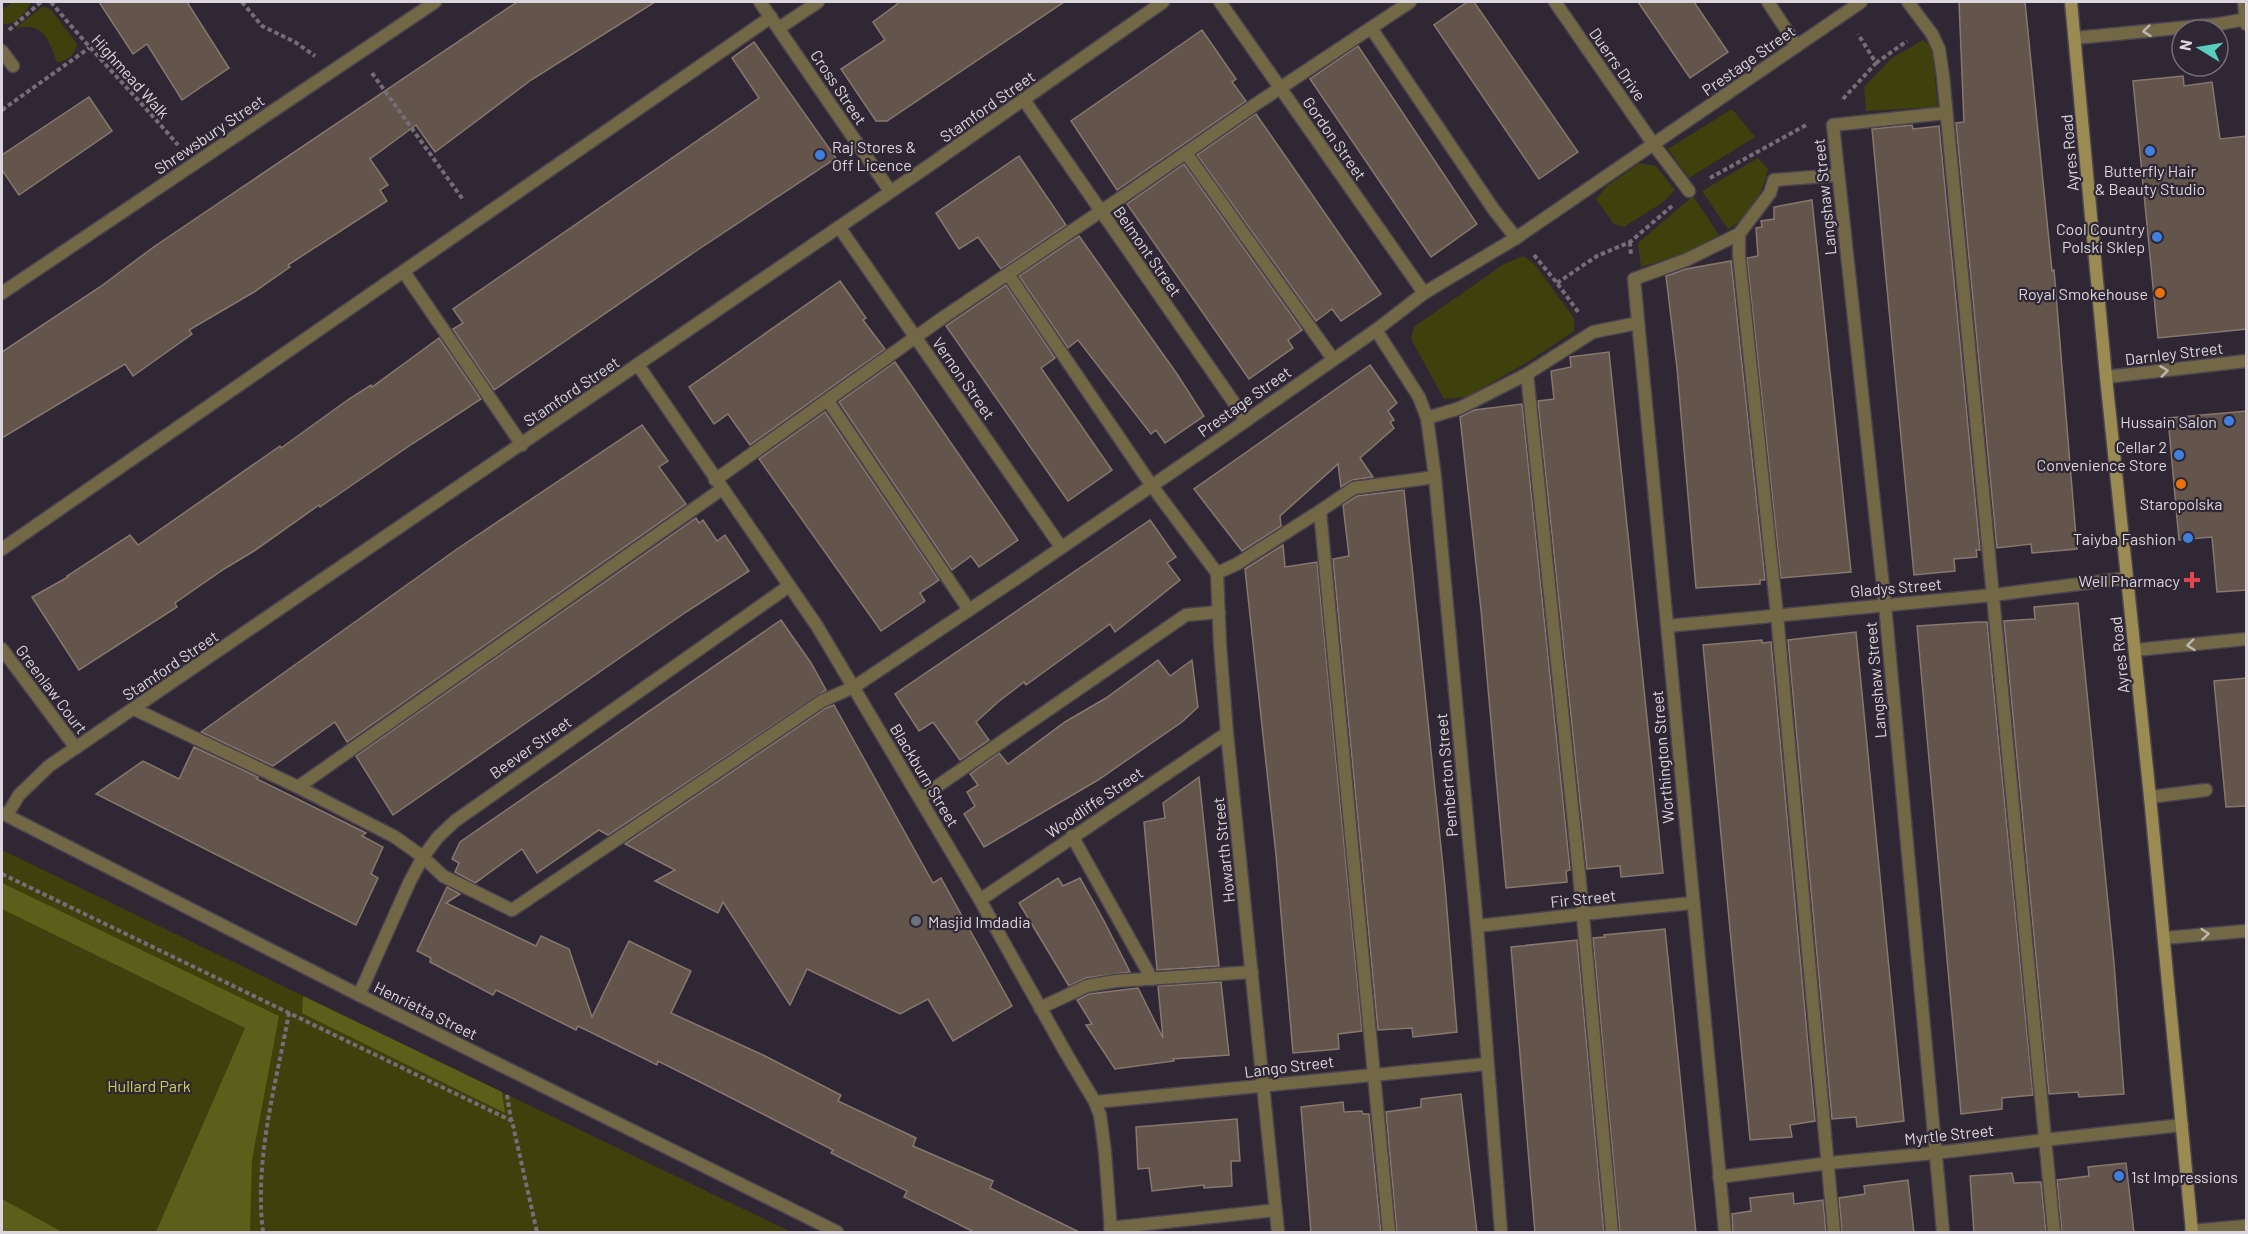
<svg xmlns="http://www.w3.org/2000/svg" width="2248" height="1234" font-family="Barlow,sans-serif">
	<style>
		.green { fill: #3e410c }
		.forest { fill: #5b5f19 }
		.building { fill: #63544c; stroke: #87776f; stroke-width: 1.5 }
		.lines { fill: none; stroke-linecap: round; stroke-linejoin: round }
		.lane-casing { stroke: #4b434e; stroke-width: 15 }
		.street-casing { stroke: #4b434e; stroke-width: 15 }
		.secondary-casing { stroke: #4b434e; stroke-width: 15 }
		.path { stroke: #756e78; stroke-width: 4; stroke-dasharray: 4.5 3; stroke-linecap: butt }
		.lane { stroke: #726846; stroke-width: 12 }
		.street { stroke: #726846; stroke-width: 12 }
		.secondary { stroke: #9a8b53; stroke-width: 12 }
		.oneway { stroke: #bcb5b0 }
		.shop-dot { fill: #3f7fe0; stroke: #2f2733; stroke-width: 2 }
		.food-dot { fill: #e8710a; stroke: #2f2733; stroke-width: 2 }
		.health-dot { fill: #e0444e; stroke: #2f2733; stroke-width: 2 }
		.worship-dot { fill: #6b7280; stroke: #2f2733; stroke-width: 2 }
		.labels { text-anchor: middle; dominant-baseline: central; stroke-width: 4.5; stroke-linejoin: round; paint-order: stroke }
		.street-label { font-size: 16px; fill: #dbd6de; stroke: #2f2733 }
		.poi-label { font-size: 16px; fill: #dbd6de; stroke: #2f2733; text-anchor: end }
		.park-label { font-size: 16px; fill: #cad159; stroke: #2f2733 }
	</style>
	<rect width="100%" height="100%" fill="#2f2733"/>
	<!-- green -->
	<g class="green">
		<path d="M13,2H31C25,14 17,25 2,24V10Z"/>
		<path d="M42,7H46L52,11L77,44C75,55 67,61 57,62C48,39 44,22 15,28Z"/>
		<path d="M1923,40L1932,47L1938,107L1866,111L1864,87L1892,58Z"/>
		<path d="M1732,109L1755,137L1689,178L1668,149Z"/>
		<path d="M1758,158L1768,169C1764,191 1749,218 1728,229L1702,191Z"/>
		<path d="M1640,163L1656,166L1675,190L1662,203L1624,227L1614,224L1596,199L1607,186Z"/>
		<path d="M1693,196L1719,235L1685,254L1641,267L1638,243Z"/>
		<path d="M1524,256L1535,265L1574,318V331L1531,360L1467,397L1444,399L1411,339L1414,327L1504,264Z"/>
		<path d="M2,850L791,1232H2Z"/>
	</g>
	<!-- forest -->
	<g class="forest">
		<path d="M2,883L279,1016L252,1160L250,1232H156L245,1028L2,909Z"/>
		<path d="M303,996L502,1092L505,1113L302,1013Z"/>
		<path d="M2,1199L62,1232H2Z"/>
	</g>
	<!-- building -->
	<g class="building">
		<path d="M99,2H187L229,68L182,100L147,44L133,54Z"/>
		<path d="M517,2H655L531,80L435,152L416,125L370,159L388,185L380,190L387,201L288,265L290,267L254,292L189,330L192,334L133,376L125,364L2,438V352L100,287L155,246Z"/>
		<path d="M900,2H1064L887,121H876L841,69L885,40L873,22Z"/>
		<path d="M1467,2H1474L1578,152L1539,179L1434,25Z"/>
		<path d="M1638,2H1694L1728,52L1690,78Z"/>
		<path d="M1959,2H2025L2052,271L2054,270L2077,549L2032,553L2031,544L1997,548L1956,123L1964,122Z"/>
		<path d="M1202,30L1236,79L1232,82L1246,101L1117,190L1071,121Z"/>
		<path d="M754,42L836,158L693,253L494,390L453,329L463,323L453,309L759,98L732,58Z"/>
		<path d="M1358,46L1477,224L1431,257L1310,79Z"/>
		<path d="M2183,76L2184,86L2212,82L2220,139L2247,136V329L2158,338L2133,81Z"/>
		<path d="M89,97L112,131L19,195L2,170V155Z"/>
		<path d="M1256,114L1381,294L1341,321L1332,309L1316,321L1197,155Z"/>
		<path d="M1912,125L1913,129L1939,126L1980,550H1976L1977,557L1954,559L1955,571L1914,575L1872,129Z"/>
		<path d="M1019,156L1066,225L1001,269L978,237L959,249L936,213Z"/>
		<path d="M1184,164L1302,330L1288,340L1293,348L1249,379L1127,204Z"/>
		<path d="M1812,200L1851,572L1781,578L1747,258L1758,256L1756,228L1762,227L1761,221L1774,219V207Z"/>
		<path d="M1079,236L1177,374L1204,416L1165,443L1156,430L1151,434L1078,340L1068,348L1019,276Z"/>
		<path d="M1731,261L1765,580H1760V584L1696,588L1677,368L1666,276L1686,269Z"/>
		<path d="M840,281L866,318L863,320L885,349L750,445L728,414L714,424L689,387Z"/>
		<path d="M1006,285L1055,358L1041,368L1112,470L1068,501L946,326Z"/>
		<path d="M439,338L481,399L412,444L320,507L319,505L254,551L224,569L175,603L177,607L79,670L32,597L68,577L67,576L130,535L138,545L280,446L281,448L349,399L371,385L372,387Z"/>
		<path d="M1609,352L1663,873L1621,877L1620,866L1587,869L1538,401L1554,399L1551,371L1571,367L1570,357Z"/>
		<path d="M895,362L1018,540L979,567L971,556L952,570L839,402Z"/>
		<path d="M1370,365L1397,403L1388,411L1394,420L1390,422L1394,428L1360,458L1373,477L1352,480L1341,487L1338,464L1280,516L1281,526L1242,551L1194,489Z"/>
		<path d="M1522,404L1570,870L1566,871L1567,882L1506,888L1481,610L1460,417L1474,410Z"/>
		<path d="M2247,411V590L2217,592L2212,537L2179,540L2168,418Z"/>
		<path d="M825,412L939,580L920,593L925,601L881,631L759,459Z"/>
		<path d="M642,425L668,461L659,467L686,504L347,742L335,722L273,766L201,732L457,549Z"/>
		<path d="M1404,490L1445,886L1457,1032L1413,1037L1412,1028L1378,1030L1333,559L1349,556L1343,505L1357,496Z"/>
		<path d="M696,518L699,523L703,520L717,541L725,535L749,571L686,612L393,815L356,756Z"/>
		<path d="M1150,520L1176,557L1167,563L1180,580L1115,632L1110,624L1026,685L1024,682L998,702L976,722L989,740L960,760L933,722L919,731L895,694Z"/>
		<path d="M1283,545L1285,567L1317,562L1362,1031L1338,1034L1339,1049L1293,1053L1276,855L1245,569Z"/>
		<path d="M2078,603L2114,963L2124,1094L2079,1097L2078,1092L2049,1094L2004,621L2035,619L2034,607Z"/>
		<path d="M781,620L811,663L826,690L608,835L599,830L537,873L522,849L475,883L455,872L459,863L452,859L460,842Z"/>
		<path d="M1978,622H1987L2033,1095L2002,1098V1109L1961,1114L1917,626Z"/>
		<path d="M1856,632L1904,1121L1857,1127L1856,1117L1832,1119L1788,640Z"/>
		<path d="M1762,640V643L1771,642L1815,1121L1790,1125L1792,1137L1750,1140L1703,645Z"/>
		<path d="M1158,660L1170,676L1192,660L1198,707L1182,722L1098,780L984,847L964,814L975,806L967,792L978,785L970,774L999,753L1008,764L1065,722L1106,698Z"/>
		<path d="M2247,678V806L2226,807L2214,681Z"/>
		<path d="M834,705L933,883L941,878L1012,1006L953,1041L928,999L900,1014L807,969L790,1005L723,902L718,913L655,881L675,870L625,844L826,708Z"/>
		<path d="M194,747L258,777L257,779L366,833L362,836L383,847L371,874L378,878L356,925L96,794L143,761L179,779Z"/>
		<path d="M1199,777L1219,966L1157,970L1144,822L1165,818L1163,803Z"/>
		<path d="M1058,878L1063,886L1080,878L1104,921L1130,972L1086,978L1069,986L1019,903Z"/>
		<path d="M447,887L460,894L446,903L536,946L541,936L569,949L592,1017L629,941L691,971L671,1013L763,1055L841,1095L838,1101L916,1138L913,1146L993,1181L990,1188L1081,1233H976L904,1197L907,1191L831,1153L833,1150L708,1086L658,1061L657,1065L578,1026L576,1030L496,990L493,995L430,962L431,958L417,951Z"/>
		<path d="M1665,929L1696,1233H1620L1593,938L1605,937L1604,935Z"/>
		<path d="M1577,940L1604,1233H1535L1511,947Z"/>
		<path d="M1221,982L1229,1055L1173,1059L1174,1061L1115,1069L1086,1025L1092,1024L1077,1000L1089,994L1138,988L1163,1038L1158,986Z"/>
		<path d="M1461,1094L1477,1233H1397L1386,1112L1421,1107V1099Z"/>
		<path d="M1343,1102L1344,1112L1362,1111L1363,1114H1369L1381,1233H1311L1301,1107Z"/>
		<path d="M1237,1119L1240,1161H1231L1232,1186L1204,1188V1185L1152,1191L1149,1168L1138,1169L1136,1127Z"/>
		<path d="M2126,1163L2134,1233H2062L2057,1180L2089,1176L2088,1167Z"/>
		<path d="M2012,1173L2014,1183L2041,1182L2046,1233H1974L1970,1176Z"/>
		<path d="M1908,1180L1914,1233H1842L1839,1198L1865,1194L1864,1186Z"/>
		<path d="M1793,1193L1794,1204L1823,1200L1826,1233H1733L1732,1214L1751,1211L1750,1198Z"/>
	</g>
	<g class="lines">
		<defs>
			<g id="lane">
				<path d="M1768,2L1797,46"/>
				<path d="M1908,2L1932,34L1939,49L1943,76L2054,1232"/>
				<path d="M2244,2L2246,24"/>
				<path d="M779,28L818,2"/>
				<path d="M1371,28L1494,210L1516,238"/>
				<path d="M1833,125L1946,113"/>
				<path d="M1654,145L1689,191"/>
				<path d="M1186,153L1333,359"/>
				<path d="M1739,234V256L1777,615L1834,1232"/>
				<path d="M404,272L522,445"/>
				<path d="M1008,274L1152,486"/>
				<path d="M1634,279L1686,260L1739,234L1770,193L1774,180L1838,175"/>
				<path d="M1527,374L1579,873L1612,1232"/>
				<path d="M828,401L969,610"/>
				<path d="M1427,418L1460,408L1527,374L1593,332L1638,323"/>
				<path d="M715,480L941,319L1125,195L1256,104L1410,2"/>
				<path d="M1320,511L1389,1232"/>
				<path d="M2,549L771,17"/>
				<path d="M1217,573L1237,564L1320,511L1354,488L1435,477"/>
				<path d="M134,709L298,787L395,837L423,857L443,876L512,910L822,701L854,687"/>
				<path d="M298,787L722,489"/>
				<path d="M2150,797L2206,790"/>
				<path d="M920,798L1186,615L1219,612"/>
				<path d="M1072,836L1152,979"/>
				<path d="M1477,926L1583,914"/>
				<path d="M1040,1008L1087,986L1116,981L1252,972"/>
				<path d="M1935,1153L2044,1140"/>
				<path d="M1719,1177L1829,1163"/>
				<path d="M1110,1228L1276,1210"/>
			</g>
			<g id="street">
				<path d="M760,2L890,191"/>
				<path d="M1220,2L1424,293"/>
				<path d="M1555,2L1654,145"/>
				<path d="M2075,38L2219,24L2246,19"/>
				<path d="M2,51L13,66"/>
				<path d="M1024,100L1246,420"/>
				<path d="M1833,125L1885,605L1943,1232"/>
				<path d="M839,227L1061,547"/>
				<path d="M1634,279L1725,1232"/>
				<path d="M2,293L435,2"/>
				<path d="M1376,330L1419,397L1427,418L1435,477L1477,926L1501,1232"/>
				<path d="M638,365L817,626L980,900L1067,1055L1095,1102L1100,1115L1105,1152L1111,1232"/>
				<path d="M2106,377L2246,361"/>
				<path d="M1152,486L1217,573L1220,645L1227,733L1278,1232"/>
				<path d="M1667,626L1993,595L2127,578"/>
				<path d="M2,649L76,748"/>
				<path d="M2135,650L2246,639"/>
				<path d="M854,687L1017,578L1204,450L1376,330L1424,293L1516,238L1861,2"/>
				<path d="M2,813L359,995L837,1232"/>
				<path d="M7,815L19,795L49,766L927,167L1163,2"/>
				<path d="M980,900L1227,733"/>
				<path d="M1583,914L1692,903"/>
				<path d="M2164,938L2246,931"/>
				<path d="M359,995L410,881L423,857L438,837L455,821L789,586"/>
				<path d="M1095,1102L1487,1064"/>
				<path d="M2044,1140L2182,1125"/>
				<path d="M1829,1163L1935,1153"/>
				<path d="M2191,1231L2246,1226"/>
			</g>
			<path id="secondary" d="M2071,2L2106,377L2150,797L2192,1232"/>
		</defs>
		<!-- lane casing -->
		<use href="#lane" class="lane-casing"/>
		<!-- street casing -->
		<use href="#street" class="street-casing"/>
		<!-- secondary casing -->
		<use href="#secondary" class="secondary-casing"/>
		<!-- path -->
		<g class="path">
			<path d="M51,2C91,51 136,96 178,145"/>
			<path d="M242,2L262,26L295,42L315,56"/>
			<path d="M9,30L41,2"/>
			<path d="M1876,63L1907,41"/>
			<path d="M372,73L464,201"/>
			<path d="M1843,99L1876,63L1858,34"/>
			<path d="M2,110L89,48"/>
			<path d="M1710,178L1808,124"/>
			<path d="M1630,242L1631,256"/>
			<path d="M1534,255L1557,283L1579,313"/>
			<path d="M1557,283L1597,256L1630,242L1672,206"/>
			<path d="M2,874L512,1121L537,1232"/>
			<path d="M507,1095L511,1120"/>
			<path d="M263,1232C254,1159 276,1084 289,1013"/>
		</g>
		<!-- lane -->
		<use href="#lane" class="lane"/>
		<!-- street -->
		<use href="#street" class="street"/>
		<!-- secondary -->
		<use href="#secondary" class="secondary"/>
	</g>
	<!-- one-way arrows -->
	<defs><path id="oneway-chevron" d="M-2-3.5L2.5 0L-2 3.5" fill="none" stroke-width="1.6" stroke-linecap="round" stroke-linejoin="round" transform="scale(1.5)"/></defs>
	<g class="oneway">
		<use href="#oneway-chevron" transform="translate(2147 31) rotate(174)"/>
		<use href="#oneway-chevron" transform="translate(2164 371) rotate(-7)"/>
		<use href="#oneway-chevron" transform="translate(2191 645) rotate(174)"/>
		<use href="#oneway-chevron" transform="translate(2205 934) rotate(-5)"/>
	</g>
	<!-- markers -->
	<g class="shop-dot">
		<circle cx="2150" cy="151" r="6"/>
		<circle cx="820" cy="155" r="6"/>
		<circle cx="2157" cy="237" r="6"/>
		<circle cx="2229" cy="421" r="6"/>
		<circle cx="2179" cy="455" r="6"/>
		<circle cx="2188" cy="538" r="6"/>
		<circle cx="2119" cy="1176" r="6"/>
	</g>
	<g class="food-dot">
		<circle cx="2160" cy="293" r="6"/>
		<circle cx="2181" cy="484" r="6"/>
	</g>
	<path class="health-dot" d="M2189 571h6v6h6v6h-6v6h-6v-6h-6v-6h6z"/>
	<circle class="worship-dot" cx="916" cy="921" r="6"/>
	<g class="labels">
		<!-- street labels -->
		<g class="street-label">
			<text transform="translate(1748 60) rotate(-35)">Prestage Street</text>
			<text transform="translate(1618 64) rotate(55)">Duerrs Drive</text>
			<text transform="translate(131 76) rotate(48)">Highmead Walk</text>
			<text transform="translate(839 87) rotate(56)">Cross Street</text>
			<text transform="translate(987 106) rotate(-35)">Stamford Street</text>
			<text transform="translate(209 134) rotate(-34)">Shrewsbury Street</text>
			<text transform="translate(1335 138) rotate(55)">Gordon Street</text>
			<text transform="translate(2069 153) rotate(-95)">Ayres Road</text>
			<text transform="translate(1824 197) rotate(-96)">Langshaw Street</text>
			<text transform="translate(1148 251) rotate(55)">Belmont Street</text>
			<text transform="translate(2174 353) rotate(-7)">Darnley Street</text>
			<text transform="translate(964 378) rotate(55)">Vernon Street</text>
			<text transform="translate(571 391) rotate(-34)">Stamford Street</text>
			<text transform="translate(1244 401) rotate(-35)">Prestage Street</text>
			<text transform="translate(1896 587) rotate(-5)">Gladys Street</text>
			<text transform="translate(2119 655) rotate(-96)">Ayres Road</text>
			<text transform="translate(170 665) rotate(-34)">Stamford Street</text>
			<text transform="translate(1875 680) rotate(-95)">Langshaw Street</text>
			<text transform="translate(52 689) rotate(53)">Greenlaw Court</text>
			<text transform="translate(530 747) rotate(-35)">Beever Street</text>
			<text transform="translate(1662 757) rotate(-95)">Worthington Street</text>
			<text transform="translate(925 775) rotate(59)">Blackburn Street</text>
			<text transform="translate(1446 775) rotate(-95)">Pemberton Street</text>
			<text transform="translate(1094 802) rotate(-34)">Woodliffe Street</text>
			<text transform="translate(1223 850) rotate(-96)">Howarth Street</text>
			<text transform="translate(1583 898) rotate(-6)">Fir Street</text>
			<text transform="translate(426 1010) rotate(26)">Henrietta Street</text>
			<text transform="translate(1289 1066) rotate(-7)">Lango Street</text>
			<text transform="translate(1949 1134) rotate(-6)">Myrtle Street</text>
		</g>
		<!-- poi labels -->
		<g class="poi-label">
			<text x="832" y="146" text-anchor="start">Raj Stores &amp;<tspan x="832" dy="18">Off Licence</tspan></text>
			<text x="2150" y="170" text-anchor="middle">Butterfly Hair<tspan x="2150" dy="18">&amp; Beauty Studio</tspan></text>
			<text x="2145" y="228">Cool Country<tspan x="2145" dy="18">Polski Sklep</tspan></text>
			<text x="2148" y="293">Royal Smokehouse</text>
			<text x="2217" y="421">Hussain Salon</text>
			<text x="2167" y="446">Cellar 2<tspan x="2167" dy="18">Convenience Store</tspan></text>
			<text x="2181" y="503" text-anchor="middle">Staropolska</text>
			<text x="2176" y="538">Taiyba Fashion</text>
			<text x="2180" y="580">Well Pharmacy</text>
			<text x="928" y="921" text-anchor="start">Masjid Imdadia</text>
			<text x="2131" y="1176" text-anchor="start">1st Impressions</text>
		</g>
		<!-- park labels -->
		<g class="park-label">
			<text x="149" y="1085">Hullard Park</text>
		</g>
	</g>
	<!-- border -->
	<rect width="2248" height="1234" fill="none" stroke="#dbd6de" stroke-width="6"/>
	<!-- north arrow -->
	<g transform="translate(2200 48) rotate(281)"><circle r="28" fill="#2f2733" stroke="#746d77" stroke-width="1.5"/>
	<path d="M0-4.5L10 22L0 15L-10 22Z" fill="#59cebf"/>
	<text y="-9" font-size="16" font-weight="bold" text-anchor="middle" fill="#dbd6de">N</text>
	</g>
</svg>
